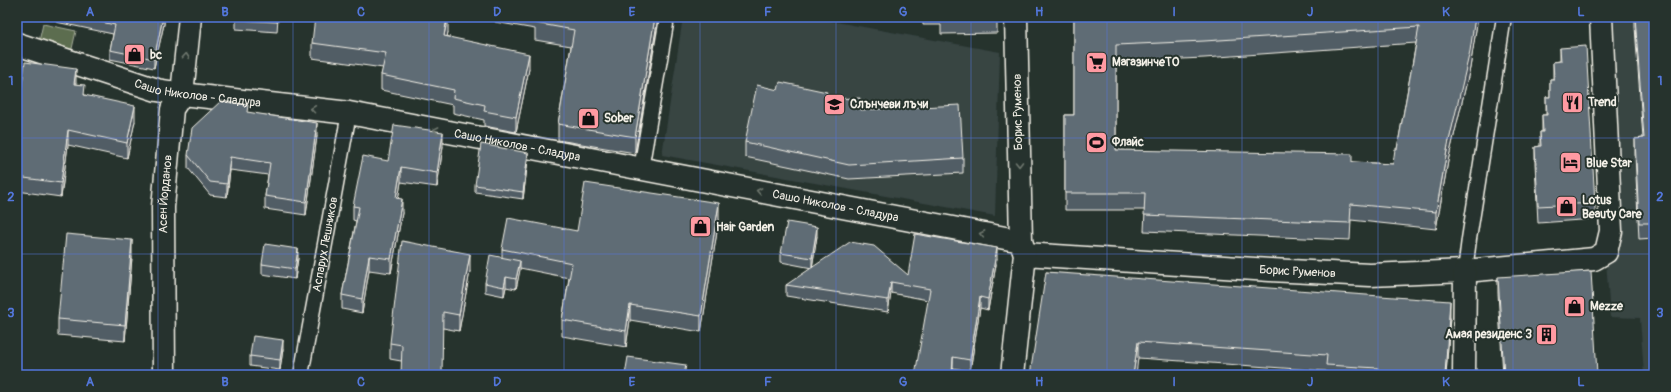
<svg xmlns="http://www.w3.org/2000/svg" width="1671" height="392" font-family="Pangolin,sans-serif">
	<style>
		.built { fill: #374443 }
		.green { fill: #5c6d4f; stroke: #a8af9c }
		.lines { fill: none; stroke-linecap: round; stroke-linejoin: round }
		.lane-casing { stroke: #f4f1e8; stroke-width: 17 }
		.street-casing { stroke: #f4f1e8; stroke-width: 25 }
		.lane { stroke: #26332d; stroke-width: 14 }
		.street { stroke: #26332d; stroke-width: 22 }
		.wall { fill: #515d65; stroke: #f4f1e8; fill-rule: evenodd }
		.shaded-wall { fill: #424c52; stroke: #f4f1e8 }
		.building { fill: #5e6c75; stroke: #f4f1e8; fill-rule: evenodd }
		.oneway { stroke: #6e766e }
		.grid { fill: none; stroke: #5377dc; stroke-width: 1; stroke-opacity: 0.55 }
		.labels { text-anchor: middle; dominant-baseline: central; stroke-width: 4; stroke-linejoin: round; paint-order: stroke }
		.poi-label { font-size: 12px; font-weight: bold; fill: #f4f1e8; stroke: #26332d; text-anchor: start }
		.street-label { font-size: 12px; fill: #f4f1e8; stroke: #26332d }
		.neatline { fill: none; stroke: #5377dc; stroke-width: 1.5 }
		.grid-label { font-size: 13px; text-anchor: middle; font-weight: bold; fill: #5377dc }
	</style>
	<rect width="100%" height="100%" fill="#26332d"/>
	<filter id="ink" filterUnits="userSpaceOnUse"><feTurbulence type="fractalNoise" baseFrequency=".025" numOctaves="2"/><feDisplacementMap in="SourceGraphic" scale="8" xChannelSelector="R" yChannelSelector="G"/><feConvolveMatrix kernelMatrix="1 2 1 2 8 2 1 2 1" color-interpolation-filters="sRGB"/></filter>
	<g filter="url(#ink)">
		<!-- built -->
		<g class="built">
			<path d="M683,17H809L1000,52L995,216L662,155Z"/>
			<path d="M1589,17H1654V375H1644L1640,318L1610,317Z"/>
		</g>
		<!-- green -->
		<path class="green" d="M43,24L76,31L71,53L38,46Z"/>
		<g class="lines">
			<defs>
				<g id="lane">
					<path d="M641,169L666,24"/>
					<path d="M1465,271L1469,239L1504,17"/>
					<path id="s1" d="M301,375L349,113"/>
				</g>
				<g id="street">
					<path id="s2" d="M17,44L157,90L182,94L349,113L1021,241"/>
					<path id="s3" d="M1025,254L1270,270L1370,275L1465,271L1594,259L1606,252L1611,231L1601,17"/>
					<path id="s4" d="M164,375L163,207L172,109L182,94L190,17"/>
					<path d="M1012,375L1025,254L1021,241L1016,17"/>
					<path d="M1464,375L1465,271"/>
				</g>
			</defs>
			<!-- lane casing -->
			<use href="#lane" class="lane-casing"/>
			<!-- street casing -->
			<use href="#street" class="street-casing"/>
			<!-- lane -->
			<use href="#lane" class="lane"/>
			<!-- street -->
			<use href="#street" class="street"/>
		</g>
		<!-- wall -->
		<g class="wall">
			<path d="M56,17H164V24L154,68L110,59V50L113,34L56,22Z"/>
			<path d="M236,17H278L277,32L236,29Z"/>
			<path d="M495,17H658L635,153L558,140V124L571,46L535,40V29L495,22Z"/>
			<path d="M923,17H997V33L941,34V25H923Z"/>
			<path d="M1074,17H1478L1470,68L1448,161L1436,229L1351,220L1350,240L1144,231L1145,210H1065V115H1074ZM1416,43L1397,149L1393,164L1116,150V62L1204,58Z"/>
			<path d="M1635,17H1654V238L1639,239L1635,154V139L1643,138L1635,27Z"/>
			<path d="M448,32L447,36L529,69L516,132L484,126V120L453,113V105L381,90V75L383,68L312,58V43Z"/>
			<path d="M1560,48L1595,203V219L1538,223L1535,163V147L1540,146V132H1542V115H1546V97H1550V79H1553V62L1560,61Z"/>
			<path d="M76,84L85,95L135,121L127,158L68,145L61,197L17,191V100H20Z"/>
			<path d="M827,99L861,110L963,158V173L849,179L745,157V142Z"/>
			<path d="M248,113L317,136L306,215L265,209V196L268,175L230,170L227,197L210,195L188,168V155Z"/>
			<path d="M443,146L437,187L401,182L398,199L402,213L391,273L369,270L362,313L342,309V295L356,221L353,220V206L388,161Z"/>
			<path d="M528,160L523,199L475,192V185Z"/>
			<path d="M719,219L701,332L630,320L626,347L562,336V320L569,278L520,268L516,289L506,287L504,296L485,292V283L502,257V249L577,231Z"/>
			<path d="M817,236L812,268L781,262V253Z"/>
			<path d="M132,257L125,341L58,335V319Z"/>
			<path d="M298,258L295,279L262,274V264Z"/>
			<path d="M997,259L988,310L980,308L970,371L953,368L928,300L891,293L888,312L786,296V285L908,275Z"/>
			<path d="M470,271L459,331L443,328L401,361L390,359V343Z"/>
			<path d="M1046,272L1450,317L1446,375H1326V371L1138,358Z"/>
			<path d="M1498,277L1597,374L1635,375H1503L1498,293Z"/>
			<path d="M283,349L280,370L250,366V356Z"/>
		</g>
		<!-- shaded-wall -->
		<g class="shaded-wall">
			<path d="M163,17H164V24L154,68V59Z"/>
			<path d="M448,17V32L444,51V36Z"/>
			<path d="M655,17H658L635,153V137Z"/>
			<path d="M1475,17H1478L1470,68L1448,161L1436,229V212L1448,145Z"/>
			<path d="M529,54V69L516,132V117Z"/>
			<path d="M76,69V83L74,98V84Z"/>
			<path d="M135,106V121L127,158V143Z"/>
			<path d="M317,123V136L306,215V202Z"/>
			<path d="M68,130V145L61,197V183Z"/>
			<path d="M443,132V146L437,187V173Z"/>
			<path d="M528,153V160L523,199V192Z"/>
			<path d="M230,157V170L227,197V184Z"/>
			<path d="M401,167V182L396,212V198Z"/>
			<path d="M402,199V213L391,273V259Z"/>
			<path d="M719,203V219L701,332V316Z"/>
			<path d="M817,227V236L812,268V258Z"/>
			<path d="M132,240V257L125,341V325Z"/>
			<path d="M997,248V259L988,310V299Z"/>
			<path d="M298,249V258L295,279V269Z"/>
			<path d="M470,254V271L459,331V315Z"/>
			<path d="M369,256V270L362,313V299Z"/>
			<path d="M520,261V270L516,289V279Z"/>
			<path d="M506,277V287L504,296V287Z"/>
			<path d="M891,282V293L888,312V300Z"/>
			<path d="M980,297V308L970,371V360Z"/>
			<path d="M1450,301V317L1446,375H1445Z"/>
			<path d="M630,305V320L626,347V331Z"/>
			<path d="M283,340V349L280,370V360Z"/>
			<path d="M1138,342V358L1136,375H1133Z"/>
			<path d="M953,357V375H952Z"/>
		</g>
		<!-- building -->
		<g class="building">
			<path d="M77,17H163L154,59L110,50L115,25Z"/>
			<path d="M236,17H277V22L236,20Z"/>
			<path d="M315,17H447L444,36L529,54L516,117L484,111L485,105L453,98L454,90L381,75L386,53L312,43Z"/>
			<path d="M536,17H655L635,137L558,124L574,30L535,23Z"/>
			<path d="M1074,17H1475L1470,51L1448,145L1436,212L1351,204L1350,223L1144,215L1145,193H1065V115H1074ZM1419,27L1397,149H1395L1393,164L1352,162V154L1116,150V45L1204,41Z"/>
			<path d="M1635,17H1654V223H1639L1635,139L1644,138Z"/>
			<path d="M1586,46L1595,203L1538,206L1535,147L1541,146L1540,132H1543L1542,115H1547L1546,97H1550V79H1554L1553,62L1561,61L1560,48Z"/>
			<path d="M25,62L76,69L74,84L85,85L84,95L135,106L127,143L68,130L61,183L17,177V100H20Z"/>
			<path d="M780,82L827,92L825,99L860,98L861,110L960,105L963,158L849,165L745,142L757,85L778,90Z"/>
			<path d="M221,101L248,105L247,112L317,123L306,202L265,196L270,163L230,157L227,184L210,182L188,155L192,128Z"/>
			<path d="M394,125L443,132L437,173L401,167L396,198L402,199L391,259L369,256L362,299L342,295L359,207L353,206L363,156L388,161Z"/>
			<path d="M481,144L528,153L523,192L475,185Z"/>
			<path d="M585,183L719,203L701,316L630,305L626,331L562,320L572,263L502,249L508,218L577,231Z"/>
			<path d="M787,222L817,227L812,258L781,253Z"/>
			<path d="M66,234L132,240L125,325L58,319Z"/>
			<path d="M915,234L997,248L988,299L980,297L970,360L953,357L952,375H915L930,289L891,282L888,300L786,285L850,242L874,246L908,275Z"/>
			<path d="M402,241L470,254L459,315L443,312L442,375H401L402,345L390,343Z"/>
			<path d="M265,244L298,249L295,269L262,264Z"/>
			<path d="M490,255L520,261L516,279L506,277L504,287L485,283Z"/>
			<path d="M1591,271L1597,374L1634,372L1635,375H1504L1498,277Z"/>
			<path d="M1046,272L1450,301L1445,375H1378V368L1326,365L1327,355L1138,342L1133,375H1030Z"/>
			<path d="M253,336L283,340L280,360L250,356Z"/>
			<path d="M628,357L686,365L684,375H625Z"/>
			<path d="M31,370L78,375H30Z"/>
		</g>
		<!-- one-way arrows -->
		<defs><path id="oneway-chevron" d="M-2-3.5L2.5 0L-2 3.5" fill="none" stroke-width="1.6" stroke-linecap="round" stroke-linejoin="round"/></defs>
		<g class="oneway">
			<use href="#oneway-chevron" transform="translate(186 56) rotate(-85)"/>
			<use href="#oneway-chevron" transform="translate(313 109) rotate(-173)"/>
			<use href="#oneway-chevron" transform="translate(436 130) rotate(-169)"/>
			<use href="#oneway-chevron" transform="translate(1019 164) rotate(89)"/>
			<use href="#oneway-chevron" transform="translate(759 191) rotate(-169)"/>
			<use href="#oneway-chevron" transform="translate(982 234) rotate(-169)"/>
		</g>
	</g>
	<!-- grid -->
	<path class="grid" d="M158,17V375M293,17V375M429,17V375M564,17V375M700,17V375M836,17V375M971,17V375M1107,17V375M1242,17V375M1378,17V375M1513,17V375M17,138H1654M17,254H1654"/>
	<!-- icons -->
	<defs>
		<symbol id="shop-square" viewBox="-11 -11 22 22"><rect x="-9" y="-9" width="18" height="18" rx="4" fill="#ff9aa2" stroke="#26332d"/><path d="M-5-2.5h2.3a2.7 3.5 0 0 1 5.4 0H5L5.5 6h-11ZM-1.5-2.5h3a1.5 2.3 0 0 0-3 0Z" fill="#111"/></symbol>
		<symbol id="supermarket-square" viewBox="-11 -11 22 22"><rect x="-9" y="-9" width="18" height="18" rx="4" fill="#ff9aa2" stroke="#26332d"/><path d="M-6-5.5h2.5l.6 2H6L4.5 2H-2.5L-4.4-4H-6ZM-1.5 3.2a1.3 1.3 0 1 0 .1 0ZM3 3.2a1.3 1.3 0 1 0 .1 0Z" fill="#111"/></symbol>
		<symbol id="restaurant-square" viewBox="-11 -11 22 22"><rect x="-9" y="-9" width="18" height="18" rx="4" fill="#ff9aa2" stroke="#26332d"/><path d="M-5-6h1v4h1v-4h1v4h1v-4h1v5L-1.5 .5V6h-2V.5L-5-1ZM5-6V6H3V1.5H1.5Q1.5-4 5-6Z" fill="#111"/></symbol>
		<symbol id="school-square" viewBox="-11 -11 22 22"><rect x="-9" y="-9" width="18" height="18" rx="4" fill="#ff9aa2" stroke="#26332d"/><path d="M0-5L7-2L0 1L-7-2ZM-4 1L0 2.5L4 1V4Q0 6-4 4Z" fill="#111"/></symbol>
		<symbol id="stadium-square" viewBox="-11 -11 22 22"><rect x="-9" y="-9" width="18" height="18" rx="4" fill="#ff9aa2" stroke="#26332d"/><path d="M0-5a6.5 5 0 1 0 0 10a6.5 5 0 1 0 0-10ZM-3.5-1.8h7v3.6h-7Z" fill="#111"/></symbol>
		<symbol id="hotel-square" viewBox="-11 -11 22 22"><rect x="-9" y="-9" width="18" height="18" rx="4" fill="#ff9aa2" stroke="#26332d"/><path d="M-6-4.5h1.5V1H6V5H4.5V3h-9V5H-6ZM-4 0a1.8 1.8 0 1 1 3.6 0ZM.5 0V-2.5h3Q6-2.5 6 0Z" fill="#111"/></symbol>
		<symbol id="building-square" viewBox="-11 -11 22 22"><rect x="-9" y="-9" width="18" height="18" rx="4" fill="#ff9aa2" stroke="#26332d"/><path d="M-4-6H4V6H1V3H-1V6H-4ZM-2.5-4.3h1.7v1.8h-1.7ZM.8-4.3h1.7v1.8H.8ZM-2.5-1h1.7V.8h-1.7ZM.8-1h1.7V.8H.8Z" fill="#111"/></symbol>
	</defs>
	<g fill-rule="evenodd">
		<use href="#shop-square" x="122" y="42" width="25" height="25"/>
		<use href="#supermarket-square" x="1084" y="50" width="25" height="25"/>
		<use href="#restaurant-square" x="1560" y="90" width="25" height="25"/>
		<use href="#school-square" x="822" y="92" width="25" height="25"/>
		<use href="#shop-square" x="576" y="106" width="25" height="25"/>
		<use href="#stadium-square" x="1084" y="130" width="25" height="25"/>
		<use href="#hotel-square" x="1558" y="150" width="25" height="25"/>
		<use href="#shop-square" x="1554" y="194" width="25" height="25"/>
		<use href="#shop-square" x="688" y="214" width="25" height="25"/>
		<use href="#shop-square" x="1562" y="294" width="25" height="25"/>
		<use href="#building-square" x="1534" y="322" width="25" height="25"/>
	</g>
	<g class="labels">
		<!-- poi labels -->
		<g class="poi-label">
			<text x="150" y="55">bc</text>
			<text x="1112" y="62">МагазинчеТО</text>
			<text x="1588" y="102">Trend</text>
			<text x="850" y="104">Слънчеви лъчи</text>
			<text x="604" y="118">Sober</text>
			<text x="1112" y="142">Флайс</text>
			<text x="1586" y="163">Blue Star</text>
			<text x="1582" y="200">Lotus<tspan x="1582" dy="14">Beauty Care</tspan></text>
			<text x="716" y="227">Hair Garden</text>
			<text x="1590" y="306">Mezze</text>
			<text x="1532" y="334" text-anchor="end">Амая резиденс 3</text>
		</g>
		<!-- street labels -->
		<g class="street-label">
			<text stroke="none"><textPath href="#s2" startOffset="188">Сашо Николов - Сладура</textPath></text>
			<text transform="translate(1018 112) rotate(-91)">Борис Руменов</text>
			<text stroke="none"><textPath href="#s2" startOffset="512">Сашо Николов - Сладура</textPath></text>
			<text stroke="none"><textPath href="#s4" startOffset="181">Асен Йорданов</textPath></text>
			<text stroke="none"><textPath href="#s2" startOffset="836">Сашо Николов - Сладура</textPath></text>
			<text stroke="none"><textPath href="#s1" startOffset="133">Аспарух Лешников</textPath></text>
			<text stroke="none"><textPath href="#s3" startOffset="273">Борис Руменов</textPath></text>
		</g>
	</g>
	<!-- margin -->
	<rect width="1671" height="392" fill="none" stroke="#26332d" stroke-width="44"/>
	<rect x="22" y="22" width="1627" height="348" class="neatline"/>
	<g class="grid-label">
		<text x="90" y="16">A</text>
		<text x="225" y="16">B</text>
		<text x="361" y="16">C</text>
		<text x="497" y="16">D</text>
		<text x="632" y="16">E</text>
		<text x="768" y="16">F</text>
		<text x="903" y="16">G</text>
		<text x="1039" y="16">H</text>
		<text x="1174" y="16">I</text>
		<text x="1310" y="16">J</text>
		<text x="1446" y="16">K</text>
		<text x="1581" y="16">L</text>
		<text x="11" y="85">1</text>
		<text x="1660" y="85">1</text>
		<text x="11" y="201">2</text>
		<text x="1660" y="201">2</text>
		<text x="11" y="317">3</text>
		<text x="1660" y="317">3</text>
		<text x="90" y="386">A</text>
		<text x="225" y="386">B</text>
		<text x="361" y="386">C</text>
		<text x="497" y="386">D</text>
		<text x="632" y="386">E</text>
		<text x="768" y="386">F</text>
		<text x="903" y="386">G</text>
		<text x="1039" y="386">H</text>
		<text x="1174" y="386">I</text>
		<text x="1310" y="386">J</text>
		<text x="1446" y="386">K</text>
		<text x="1581" y="386">L</text>
	</g>
</svg>
